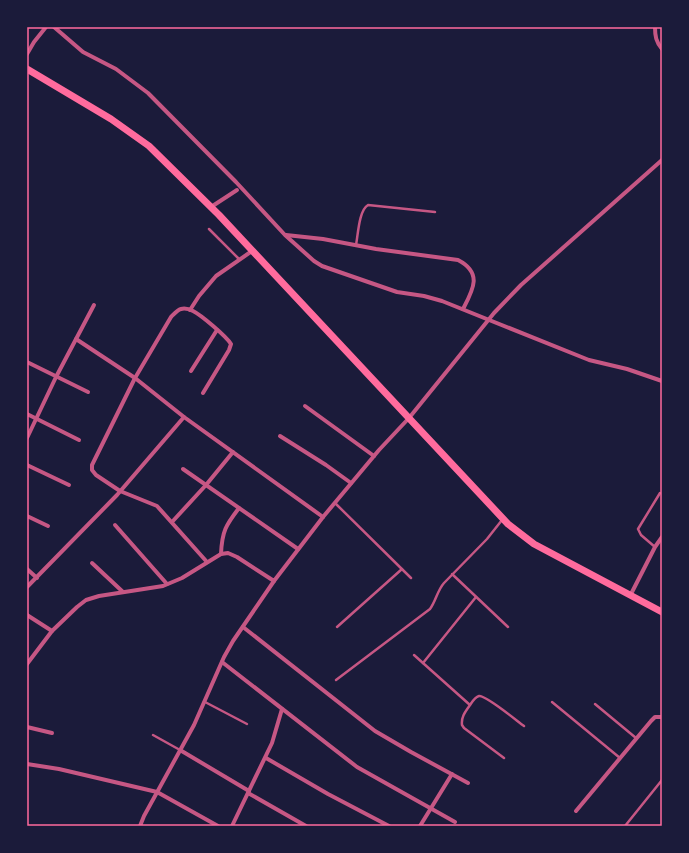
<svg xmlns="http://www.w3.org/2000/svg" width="689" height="853" font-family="'PT Sans Narrow',sans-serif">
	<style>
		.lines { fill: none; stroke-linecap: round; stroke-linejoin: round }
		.service { stroke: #c65784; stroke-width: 2.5 }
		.minor { stroke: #c65784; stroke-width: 4 }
		.secondary { stroke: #ff6b9d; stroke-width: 7 }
		.neatline { fill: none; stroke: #ff6b9d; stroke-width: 1.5 }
	</style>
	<rect width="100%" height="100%" fill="#1b1b3a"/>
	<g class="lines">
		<!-- service -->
		<g class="service">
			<path d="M209,229L239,259"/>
			<path d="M356,245C358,235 359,210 368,205L435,212"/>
			<path d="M335,503L411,578"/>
			<path d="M655,547L641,535L638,529L660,493"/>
			<path d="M452,574L508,627"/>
			<path d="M337,627L402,569"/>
			<path d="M414,655L470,705"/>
			<path d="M423,663L476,597"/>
			<path d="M336,680L430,609C436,601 437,591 444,583L487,539L502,520"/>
			<path d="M205,702L247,724"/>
			<path d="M552,702L620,758"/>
			<path d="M595,704L636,738"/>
			<path d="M153,735L180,750"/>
			<path d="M504,758L464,728L462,725C461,717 465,712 470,705C472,702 475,697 479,696C486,695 517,721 524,726"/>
			<path d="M625,826L662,780"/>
		</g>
		<!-- minor -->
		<g class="minor">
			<path d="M54,27L83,52L116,69L148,93L236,182L285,235L314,261L322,266L397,292L424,296L442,301L589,360L627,369L662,381"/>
			<path d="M655,27C655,36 656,42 662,49"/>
			<path d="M27,54L34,42L46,27"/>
			<path d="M211,207L237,190"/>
			<path d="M286,235L323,239L376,249L458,260C483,273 473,290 463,309"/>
			<path d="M190,310L199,296L216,276L252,251"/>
			<path d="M76,339L135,378L184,417L323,517"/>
			<path d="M27,362L88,392"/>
			<path d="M191,371L217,330"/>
			<path d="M203,393L229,350L231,344C226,336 201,315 193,311C189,309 185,308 181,309C177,310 174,314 171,317L135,378L92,465V470L96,475L120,491L157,506L207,562"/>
			<path d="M305,406L374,456"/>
			<path d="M27,414L79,440"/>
			<path d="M280,436L326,465L351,483"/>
			<path d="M27,438L56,377L94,305"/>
			<path d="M27,465L69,485"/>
			<path d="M183,469L298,549"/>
			<path d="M27,516L48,526"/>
			<path d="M172,522L206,485L233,452"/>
			<path d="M115,525L167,584"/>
			<path d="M221,554C222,531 226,525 239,508"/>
			<path d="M92,563L123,592"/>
			<path d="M27,569L37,578"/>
			<path d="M27,587L117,495L184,417"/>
			<path d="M630,596L655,547L662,537"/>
			<path d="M27,615L52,631L77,607L86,600L99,596L163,586L182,578L221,554L228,553L237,557L274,581L323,517L379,450L409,418L494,313L521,285L662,160"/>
			<path d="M243,627L375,731L411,752L468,783"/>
			<path d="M222,662L357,767L455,822"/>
			<path d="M27,664L52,631"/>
			<path d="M27,727L52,733"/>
			<path d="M180,750L249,791"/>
			<path d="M266,758L328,794L389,826"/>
			<path d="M27,764L59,769L157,792L218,826"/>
			<path d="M248,793L306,826"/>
			<path d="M576,811L651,721L655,717H662"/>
			<path d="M140,826L144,816L194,725L224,657L233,641L274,581"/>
			<path d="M232,826L272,743L282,709"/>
			<path d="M420,826L452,774"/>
		</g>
		<!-- secondary -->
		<path class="secondary" d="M27,69L111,119L149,146L219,215L508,524L534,544L662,612"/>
	</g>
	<!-- border -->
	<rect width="689" height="853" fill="none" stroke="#1b1b3a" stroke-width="56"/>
	<rect x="28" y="28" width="633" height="797" class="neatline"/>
</svg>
